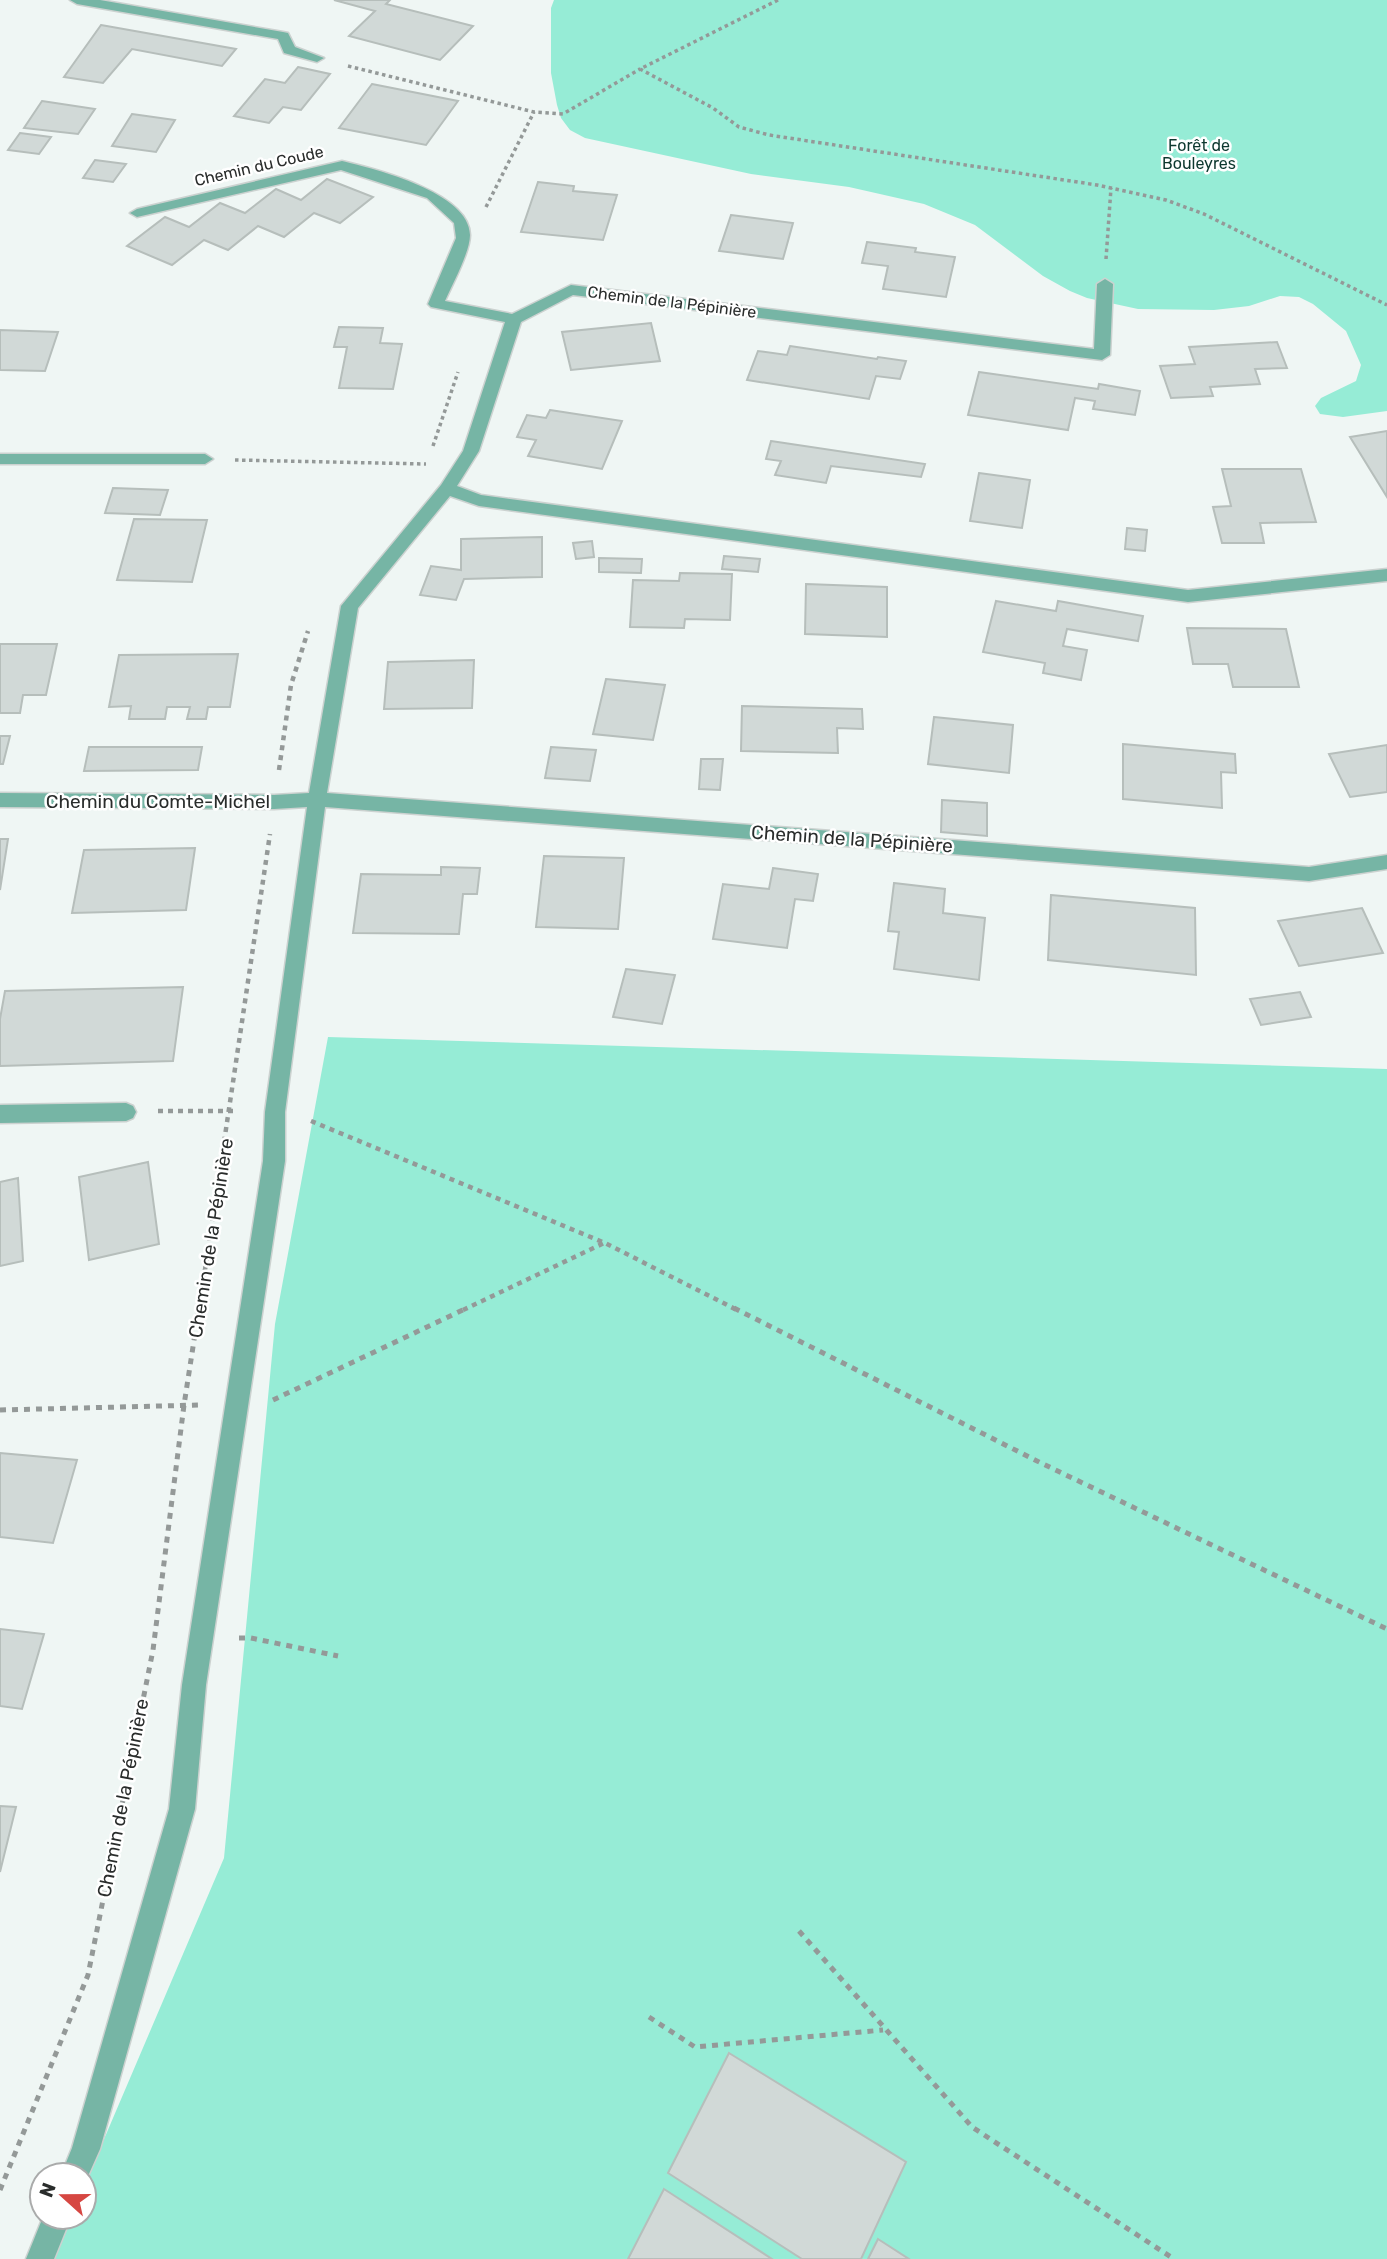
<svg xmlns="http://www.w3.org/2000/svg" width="1387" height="2259" font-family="Rubik,sans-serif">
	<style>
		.green { fill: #96ecd6 }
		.building { fill: #d1d9d7; stroke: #b6bebb; stroke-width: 2 }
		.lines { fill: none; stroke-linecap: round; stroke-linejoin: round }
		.minor-casing { stroke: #ccd2d0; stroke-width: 3 }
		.path-far2 { stroke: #949998; stroke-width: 3.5; stroke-dasharray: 3.5 3.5; stroke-linecap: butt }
		.path-far1 { stroke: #949998; stroke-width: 4.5; stroke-dasharray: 5 5; stroke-linecap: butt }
		.path { stroke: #949998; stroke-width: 5; stroke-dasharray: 6 6; stroke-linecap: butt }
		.minor { fill: #76b5a5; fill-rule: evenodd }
		.labels { text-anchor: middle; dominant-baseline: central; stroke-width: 5; stroke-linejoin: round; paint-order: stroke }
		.far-park-label { font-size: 16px; fill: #0d382f; stroke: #fff }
		.far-street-label { font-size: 16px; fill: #2a2d2c; stroke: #fff }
		.street-label { font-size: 19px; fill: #2a2d2c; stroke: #fff }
	</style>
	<rect width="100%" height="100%" fill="#eff6f4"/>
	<!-- green -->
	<g class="green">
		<path d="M554,0H1387V411L1343,417L1320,414L1315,406L1321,398L1356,381L1361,365L1346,331L1313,304L1299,297L1280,296L1249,306L1214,310L1138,309L1087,298L1070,291L1043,276L975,225L924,204L849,187L751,174L585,138L570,130L561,118L557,105L551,73V8Z"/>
		<path d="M328,1037L1387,1069V2259H53L71,2217H84V2186L224,1858L275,1324Z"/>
	</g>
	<!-- building -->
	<g class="building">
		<path d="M334,0H390L386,4L473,26L440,60L349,36L375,11Z"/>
		<path d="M101,25L236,49L222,66L132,49L103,83L64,77Z"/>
		<path d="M298,67L330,74L301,110L283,107L269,123L234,116L265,79L285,83Z"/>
		<path d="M372,84L458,101L426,145L339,128Z"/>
		<path d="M42,101L95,109L78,134L24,128Z"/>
		<path d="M132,114L175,120L156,152L112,146Z"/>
		<path d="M20,133L51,137L39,154L8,150Z"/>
		<path d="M95,160L126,164L113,182L83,178Z"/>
		<path d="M327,179L373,197L340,223L314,213L284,237L258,226L228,250L204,240L172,265L127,246L165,217L189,227L220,203L245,213L276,189L301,200Z"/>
		<path d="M538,182L574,186L573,191L617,195L603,240L521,232Z"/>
		<path d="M731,215L793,223L783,259L719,251Z"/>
		<path d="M867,242L916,248L915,252L955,257L946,297L883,289L888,266L862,263Z"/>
		<path d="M651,323L660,361L571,370L562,332Z"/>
		<path d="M339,327L383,328L380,343L402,344L393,389L339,388L347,347H334Z"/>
		<path d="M0,330L58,332L45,371L0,370Z"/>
		<path d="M1277,342L1287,368L1255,369L1260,384L1210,387L1213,396L1171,398L1160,366L1195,364L1189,347Z"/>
		<path d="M790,346L877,359L878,357L906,361L900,379L876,376L869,399L747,380L758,351L787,355Z"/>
		<path d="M979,372L1098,389L1099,384L1140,391L1135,415L1093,409L1095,401L1075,398L1068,430L968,415Z"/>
		<path d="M550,410L622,421L602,469L528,456L536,440L517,437L527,415L546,418Z"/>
		<path d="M1387,431V497L1350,437Z"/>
		<path d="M771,441L925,464L921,477L831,466L826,483L775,475L781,461L766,459Z"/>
		<path d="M1222,469H1301L1316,522L1260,523L1264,543H1222L1213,507L1231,506Z"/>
		<path d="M979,473L1030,480L1022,528L970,521Z"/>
		<path d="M113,488L168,490L160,515L105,513Z"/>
		<path d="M134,519L207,520L192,582L117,580Z"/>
		<path d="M1127,528L1147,530L1145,551L1125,549Z"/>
		<path d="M542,537V577L464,579L456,600L420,595L431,566L461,570V539Z"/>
		<path d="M592,541L594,557L576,559L573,543Z"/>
		<path d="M724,556L760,559L758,572L722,569Z"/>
		<path d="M599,558L642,559L641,573L599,572Z"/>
		<path d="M680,573L732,574L730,620L685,619L684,628L630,627L633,580L679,581Z"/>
		<path d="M806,584L887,587V637L805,634Z"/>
		<path d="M996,601L1056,611L1058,601L1143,616L1138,641L1067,629L1063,646L1087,650L1081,680L1043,673L1045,663L983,652Z"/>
		<path d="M1187,628L1286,629L1299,687H1233L1228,664H1193Z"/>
		<path d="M0,644H57L46,695H23L20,713H0Z"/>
		<path d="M238,654L230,707H208L206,719H187L190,707H167L165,719H129L131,706L109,707L119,655Z"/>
		<path d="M474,660L472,708L384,709L388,662Z"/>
		<path d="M606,679L665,685L653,740L593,734Z"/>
		<path d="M742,706L862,709L863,729L837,728L838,753L741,751Z"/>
		<path d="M934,717L1013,725L1009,773L928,764Z"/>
		<path d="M0,736H10L3,764H0Z"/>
		<path d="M1123,744L1235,754L1236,773L1221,772L1222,808L1123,799Z"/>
		<path d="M1387,745V792L1350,797L1329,754Z"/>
		<path d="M89,747H202L198,770L84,771Z"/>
		<path d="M551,747L596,750L590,781L545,778Z"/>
		<path d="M701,759H723L720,790L699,789Z"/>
		<path d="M942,800L987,803V836L941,832Z"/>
		<path d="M0,839H8L0,890Z"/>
		<path d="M195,848L186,910L72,913L84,850Z"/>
		<path d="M544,856L624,858L618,929L536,927Z"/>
		<path d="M441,867L480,868L477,894H463L459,934L353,933L361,874L441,875Z"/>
		<path d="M773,868L818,874L813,901L795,899L787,948L713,939L723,884L769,889Z"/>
		<path d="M894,883L945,889L943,913L985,918L979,980L894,969L899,932L888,931Z"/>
		<path d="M1051,895L1195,908L1196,975L1048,960Z"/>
		<path d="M1362,908L1383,953L1299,966L1278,921Z"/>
		<path d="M626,969L675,975L662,1024L613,1017Z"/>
		<path d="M183,987L173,1061L0,1066V1019L5,991Z"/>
		<path d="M1300,992L1311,1017L1261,1025L1250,999Z"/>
		<path d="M148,1162L159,1244L89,1260L79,1177Z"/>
		<path d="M18,1178L23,1261L0,1266V1182Z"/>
		<path d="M0,1453L77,1460L53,1543L0,1537Z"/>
		<path d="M0,1629L44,1634L22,1709L0,1706Z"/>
		<path d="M0,1806L16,1807L0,1872Z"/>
		<path d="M729,2053L906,2162L861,2259H802L668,2173Z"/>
		<path d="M664,2189L772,2259H628Z"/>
		<path d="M878,2239L909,2259H868Z"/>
	</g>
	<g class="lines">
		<defs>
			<g id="minor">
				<path d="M70,0H100L283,32L288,33L295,47L324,58L317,62L284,53L278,39L77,4Z"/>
				<path d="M342,161C376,169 470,193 470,235C470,252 452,285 445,301L512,314L571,285L1094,349L1097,284L1105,279L1113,284L1110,355L1102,360L573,295L521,322L479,451L457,486L481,495L1188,590L1387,569V581L1188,602L479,506L450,496L358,608L327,793L1309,867L1387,855V869L1309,881L325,807L285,1112V1161L206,1685L195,1809L100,2149L84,2185V2175H61L72,2148L169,1809L182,1685L263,1161L265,1112L307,807L274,809L0,807V793L274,795L309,793L341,606L441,485L463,451L505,322L431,307L428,304L456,238L454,223L427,198L341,170L137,217L130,213L137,209Z"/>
				<path d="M0,454H205L213,459L205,464H0Z"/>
				<path d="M126,1103L133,1106L136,1112L133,1118L126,1121L0,1123V1105Z"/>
				<path d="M43,2217H71L54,2259H26Z"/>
			</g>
		</defs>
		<!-- minor casing -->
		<use href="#minor" class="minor-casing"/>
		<!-- path-far2 -->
		<g class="path-far2">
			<path d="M778,0L640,69L713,108L739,127L769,135L1097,185L1166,200L1204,214L1387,305"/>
			<path d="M348,66L534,112L563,114L640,69"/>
			<path d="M486,207L534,112"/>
			<path d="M1106,259L1111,188"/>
			<path d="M433,446L458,372"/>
			<path d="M235,460L426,464"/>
		</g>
		<!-- path-far1 -->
		<g class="path-far1">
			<path d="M279,770L291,685L308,631"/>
			<path d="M158,1111H233"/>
			<path d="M311,1121L605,1243L737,1310"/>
			<path d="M199,1310L270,834"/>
			<path d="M463,1310L604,1243"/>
		</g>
		<!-- path -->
		<g class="path">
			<path d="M734,1308L1041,1463L1387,1629"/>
			<path d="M273,1400L467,1308"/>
			<path d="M0,1410L199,1405"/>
			<path d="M239,1638H251L338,1656"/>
			<path d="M799,1931L972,2127L1174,2259"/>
			<path d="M649,2017L695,2047L883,2030"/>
			<path d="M0,2190L88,1975L153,1650L184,1405L199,1308"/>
		</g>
		<!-- minor -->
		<use href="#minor" class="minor"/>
	</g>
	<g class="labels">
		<!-- far-park labels -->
		<g class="far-park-label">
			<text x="1199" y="145">Forêt de<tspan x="1199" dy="18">Bouleyres</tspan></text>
		</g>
		<!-- far-street labels -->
		<g class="far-street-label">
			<text transform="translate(259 166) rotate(-13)">Chemin du Coude</text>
			<text transform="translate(672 302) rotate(7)">Chemin de la Pépinière</text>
		</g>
		<!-- street labels -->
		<g class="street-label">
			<text x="158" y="801">Chemin du Comte-Michel</text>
			<text transform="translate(852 839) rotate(4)">Chemin de la Pépinière</text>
			<text transform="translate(211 1238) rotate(-81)">Chemin de la Pépinière</text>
			<text transform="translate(123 1798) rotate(-79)">Chemin de la Pépinière</text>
		</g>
	</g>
	<!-- north arrow -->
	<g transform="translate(63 2196) rotate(291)"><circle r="33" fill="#ffffff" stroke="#aaabab" stroke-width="2"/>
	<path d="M0-5L12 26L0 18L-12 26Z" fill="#d64742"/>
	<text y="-10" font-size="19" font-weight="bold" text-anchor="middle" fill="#2a2d2c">N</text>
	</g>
</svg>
